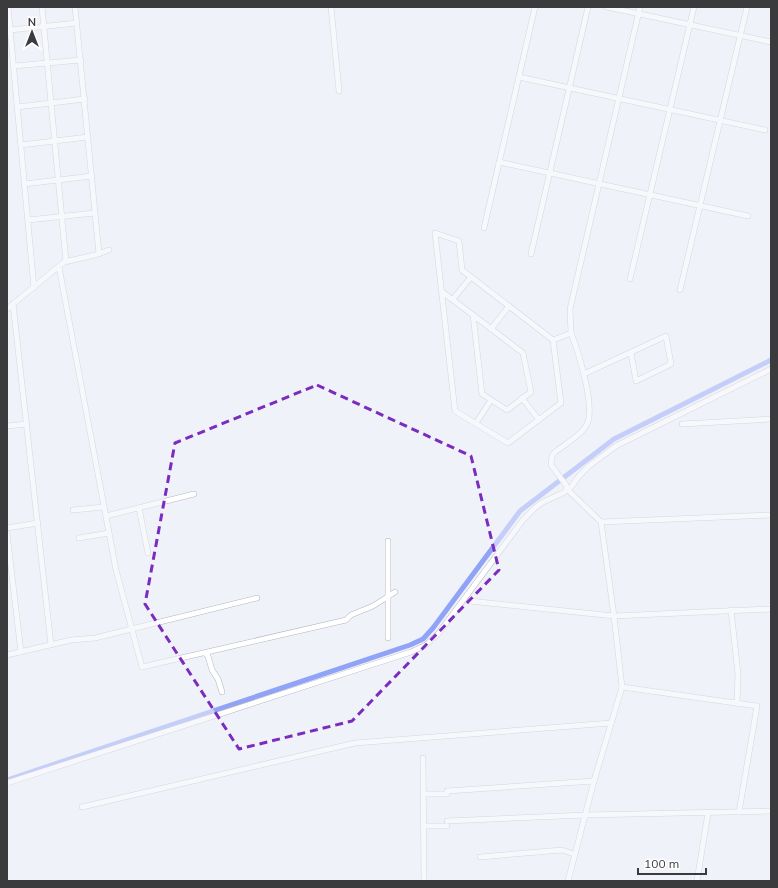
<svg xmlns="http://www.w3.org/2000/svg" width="778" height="888" font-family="Mulish,sans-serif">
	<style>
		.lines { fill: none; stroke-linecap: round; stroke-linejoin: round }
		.canal { stroke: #91a3f7; stroke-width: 5 }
		.minor-casing { stroke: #b4b6be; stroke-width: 6 }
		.minor { stroke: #fff; stroke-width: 5 }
		.marked { fill: none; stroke: #7b2cbf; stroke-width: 3; stroke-dasharray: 8 5; stroke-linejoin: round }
	</style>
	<rect width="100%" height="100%" fill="#f0f2fa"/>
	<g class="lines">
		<!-- canal -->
		<path class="canal" d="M7,780L410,645L423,639L433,628L520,511L614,439L771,360"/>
		<defs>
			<g id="minor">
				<path d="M8,7L34,288"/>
				<path d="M42,7L66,262"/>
				<path d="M75,7L99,254"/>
				<path d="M331,7L339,91"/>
				<path d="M607,7L771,42"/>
				<path d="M10,30L77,23"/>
				<path d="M14,66L81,60"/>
				<path d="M519,77L765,130"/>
				<path d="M17,107L85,99"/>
				<path d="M21,145L88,137"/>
				<path d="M499,162L748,216"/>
				<path d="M24,184L92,176"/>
				<path d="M28,220L95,213"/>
				<path d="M484,228L535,7"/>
				<path d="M435,233L459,241L462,270L553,340L561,403L508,443L455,411Z"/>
				<path d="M531,254L588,7"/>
				<path d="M59,267L116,570L142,667L346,620L351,615L373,606L395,592"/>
				<path d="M630,279L694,7"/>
				<path d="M680,290L747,7"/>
				<path d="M441,291L473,315L482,394L507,410L531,392L523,353L473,315"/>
				<path d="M453,299L471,277"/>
				<path d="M13,304L51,645"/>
				<path d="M7,309L64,262L95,255L109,250"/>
				<path d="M491,329L509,306"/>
				<path d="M553,340L571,333L570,309L640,7"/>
				<path d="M584,374L666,336L671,364L636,381L631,353"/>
				<path d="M522,398L539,420"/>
				<path d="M476,423L491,400"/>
				<path d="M682,424L771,419"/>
				<path d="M7,426L27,424"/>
				<path d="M139,508L148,553"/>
				<path d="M73,510L104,507"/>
				<path d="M106,516L194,494"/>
				<path d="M601,522L771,515"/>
				<path d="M7,528L38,523"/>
				<path d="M7,534L21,652"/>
				<path d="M79,538L109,533"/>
				<path d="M388,541V638"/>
				<path d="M470,601L614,616L771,609"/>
				<path d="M731,610L738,674L737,703"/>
				<path d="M205,653L208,656L212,670L218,679L222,692"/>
				<path d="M7,655L71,640L95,638L257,598"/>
				<path d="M622,687L757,706L739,812"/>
				<path d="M423,758L424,881"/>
				<path d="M7,783L411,652L426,645L438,634L523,520L536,507L543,502L563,493L572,486L579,476L589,466L616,446L771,369"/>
				<path d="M447,791L594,781"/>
				<path d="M424,794H447"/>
				<path d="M82,807L355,743L611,723"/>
				<path d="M447,821L586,815L771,811"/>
				<path d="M424,826H447"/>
				<path d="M480,857L562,850L574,854"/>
				<path d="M568,881L594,781L622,687L614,616L601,522L567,489L566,485L551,465L552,456L555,452C564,445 580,436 586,426C597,410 578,351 571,333"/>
				<path d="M697,881L708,813"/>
			</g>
		</defs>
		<!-- minor casing -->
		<use href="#minor" class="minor-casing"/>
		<!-- minor -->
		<use href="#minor" class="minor"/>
	</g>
	<!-- marked area -->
	<path d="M0 0H778V888H0ZM317,385L471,456L499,570L352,721L239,749L145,604L175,443Z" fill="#f0f2fa" fill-opacity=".55" fill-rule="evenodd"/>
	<path class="marked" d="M317,385L471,456L499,570L352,721L239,749L145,604L175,443Z"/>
	<!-- border -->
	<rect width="778" height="888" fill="none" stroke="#3b3b3e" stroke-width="16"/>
	<!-- north arrow -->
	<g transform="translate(32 32)" stroke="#ffffff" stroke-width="3" paint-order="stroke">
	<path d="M0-3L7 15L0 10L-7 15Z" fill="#3b3b3e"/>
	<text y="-6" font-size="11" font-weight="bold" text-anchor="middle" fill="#3b3b3e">N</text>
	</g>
	<!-- scale -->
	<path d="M638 868v6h68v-6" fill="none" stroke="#3b3b3e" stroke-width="2"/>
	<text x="644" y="868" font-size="12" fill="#3b3b3e" stroke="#ffffff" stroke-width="3" paint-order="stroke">100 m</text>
</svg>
